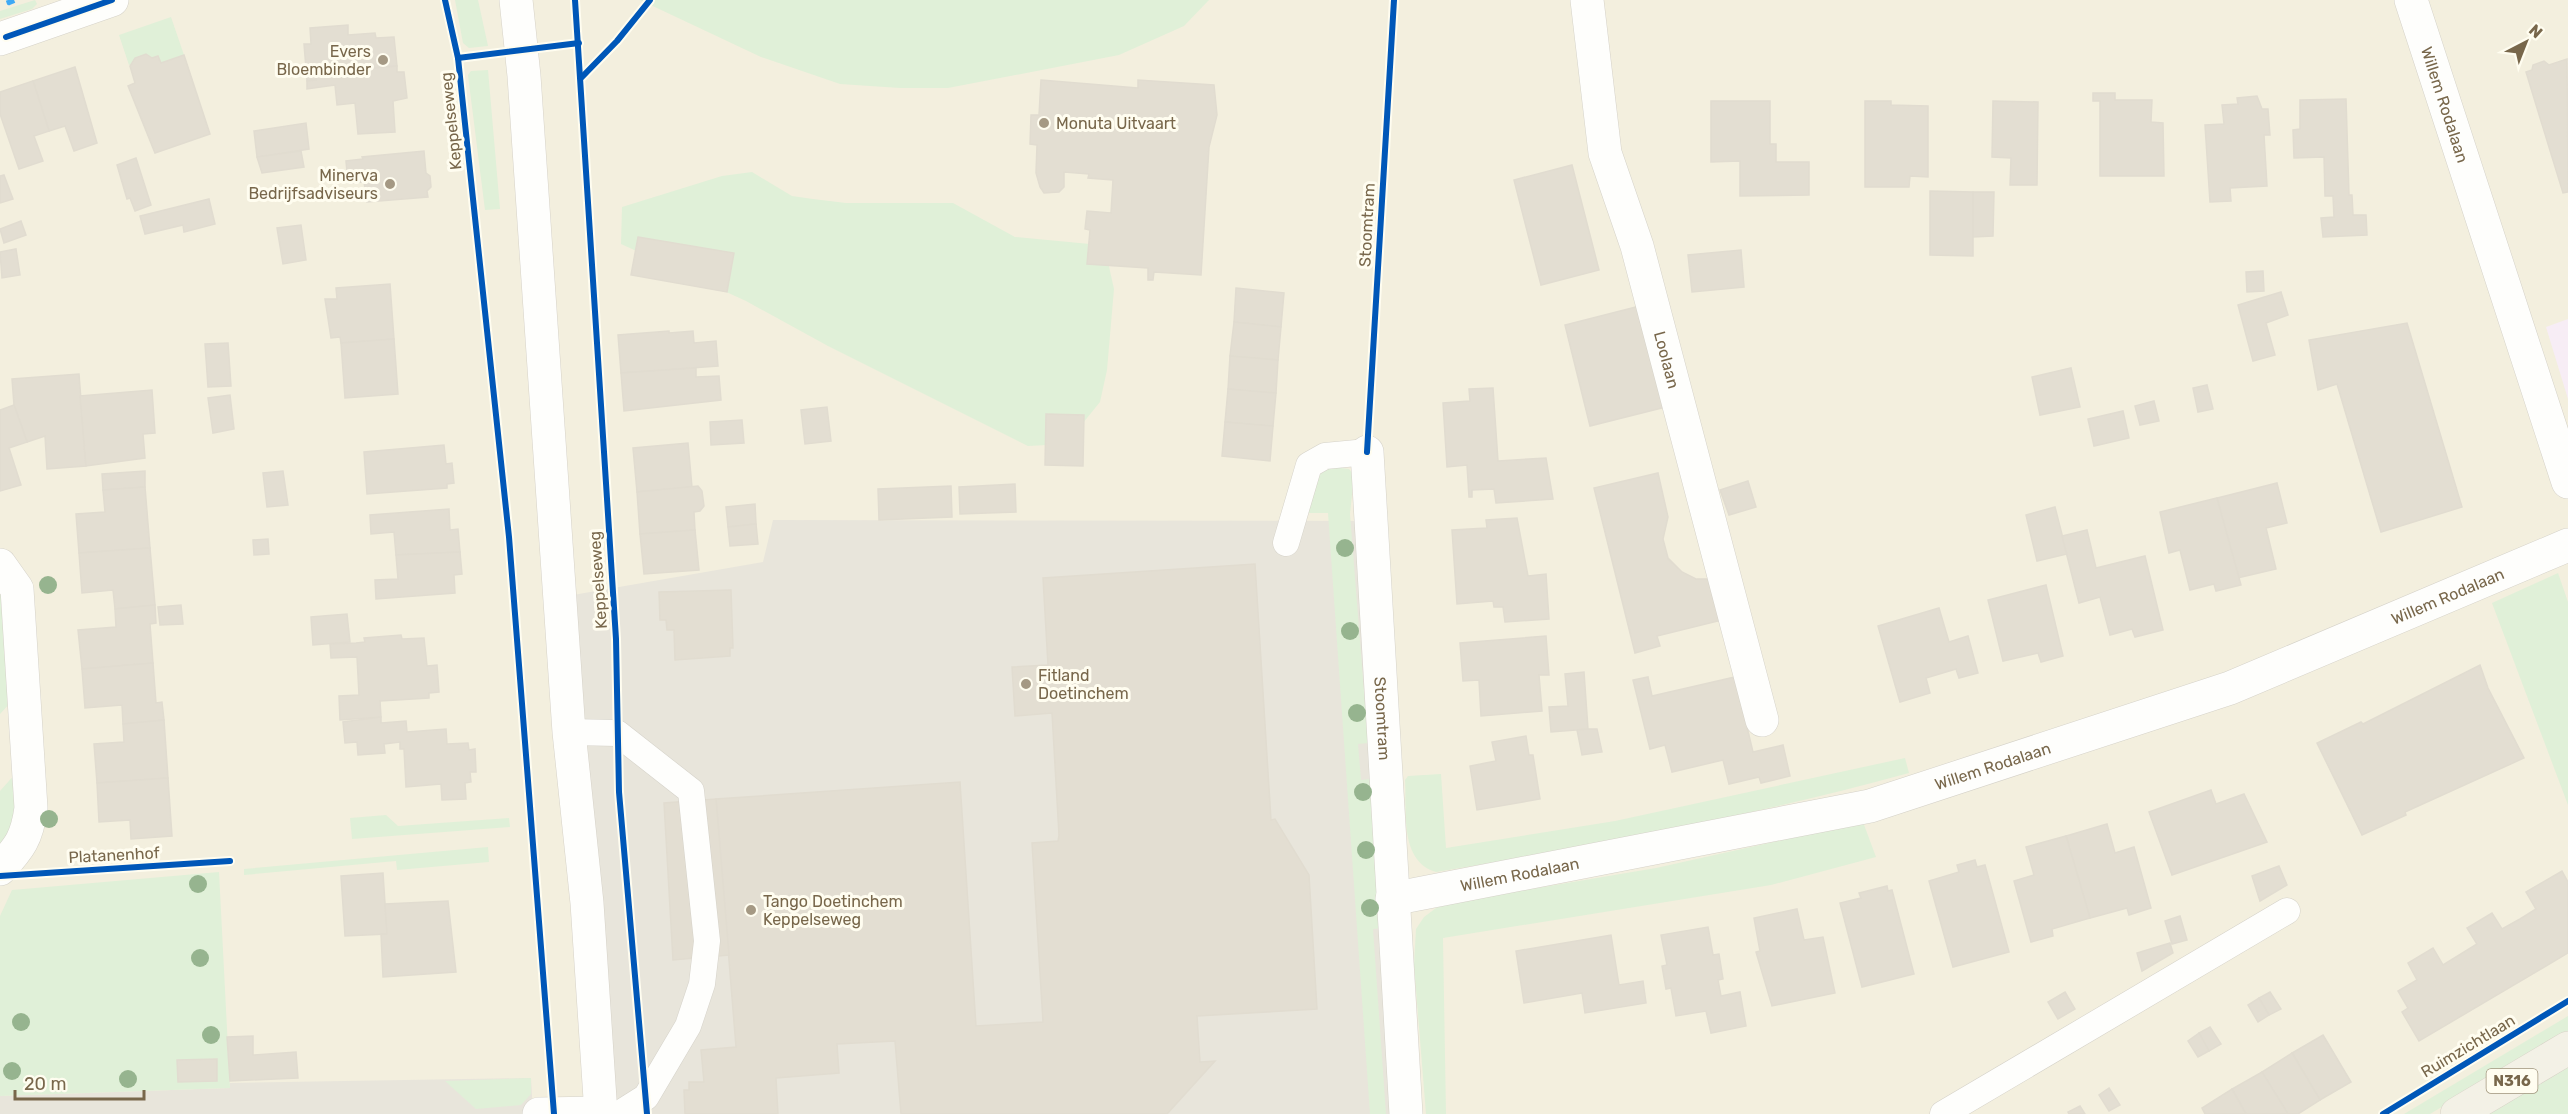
<svg xmlns="http://www.w3.org/2000/svg" width="2568" height="1114" font-family="Rubik,sans-serif">
	<style>
		.residential { fill: #f3efde }
		.industrial { fill: #e8e5db }
		.education { fill: #f7edf5 }
		.green { fill: #e0f0d8 }
		.building { fill: #e3ded2; stroke: #e1dcd0; stroke-width: 1.5 }
		.lines { fill: none; stroke-linecap: round; stroke-linejoin: round }
		.lane-casing { stroke: #d5d2c9; stroke-width: 27 }
		.street-casing { stroke: #d5d2c9; stroke-width: 34 }
		.secondary-casing { stroke: #d6d2c8; stroke-width: 34 }
		.primary-casing { stroke: #d7d2c7; stroke-width: 34 }
		.lane { stroke: #fefefc; stroke-width: 26 }
		.street { stroke: #fefefc; stroke-width: 33 }
		.secondary { stroke: #fefefc; stroke-width: 33 }
		.primary { stroke: #f3f1e6; stroke-width: 33 }
		.quiet { stroke: #3fa9f5; stroke-width: 4.5; stroke-dasharray: 9 4.5; stroke-linecap: butt }
		.cycleway-casing { stroke: #fffdf0; stroke-width: 10 }
		.cycleway { stroke: #0057b8; stroke-width: 6 }
		.tree { fill: #96b48f }
		.poi-dot { fill: #a59984; stroke: #fffdf0; stroke-width: 2 }
		.labels { text-anchor: middle; dominant-baseline: central; stroke-width: 6; stroke-linejoin: round; paint-order: stroke }
		.shield { fill: #fffdf0; stroke: #a0947c; stroke-width: 1.5 }
		.shield-label { font-size: 15px; font-weight: bold; fill: #78674b }
		.poi-label { font-size: 16px; fill: #78674b; stroke: #fffdf0; text-anchor: start }
		.street-label { font-size: 16px; fill: #78674b; stroke: #fffdf0 }
	</style>
	<rect width="100%" height="100%" fill="#f8f6ee"/>
	<!-- residential -->
	<rect class="residential" x="0" y="0" width="2568" height="1114"/>
	<!-- industrial -->
	<g class="industrial">
		<path d="M773,520L1369,521L1406,1114H592L550,599L763,562Z"/>
		<path d="M531,1078L533,1114H0V1096L230,1088V1083Z"/>
	</g>
	<!-- education -->
	<path class="education" d="M2568,319V399L2546,327Z"/>
	<!-- green -->
	<g class="green">
		<path d="M35,0L37,4L32,9L0,19V11Z"/>
		<path d="M455,0H478L488,46L469,48L463,43Z"/>
		<path d="M640,0H1209L1184,26L1119,55L948,88H900L840,84L761,57Z"/>
		<path d="M171,17L184,55L161,63L158,56L152,58L146,54L129,65L119,35Z"/>
		<path d="M488,70L500,209L485,210L468,75L471,71Z"/>
		<path d="M752,172L792,196L813,199L846,203H953L1015,237L1090,244L1108,262L1114,289L1107,370L1100,402L1070,439L1047,445L1028,446L828,346L746,301L621,244L622,207L722,176Z"/>
		<path d="M1333,467L1349,469L1354,475L1350,514L1368,743L1358,744L1361,780L1370,779L1381,928L1373,929L1386,1114H1370L1328,513H1308C1312,493 1311,473 1333,467Z"/>
		<path d="M2558,573L2568,602V805L2492,603Z"/>
		<path d="M0,590L3,596L10,703L0,714Z"/>
		<path d="M1905,758L1909,773C1753,816 1595,845 1436,872C1399,861 1407,811 1405,780L1408,776L1441,774L1446,848L1615,821Z"/>
		<path d="M17,772L20,822L0,848V791Z"/>
		<path d="M386,815L398,826L509,818L510,827L352,839L350,818Z"/>
		<path d="M1863,822L1876,857L1771,885L1443,938L1446,1114H1426L1414,965L1416,929L1424,917L1436,908L1455,902L1656,868Z"/>
		<path d="M488,847L489,862L397,870L396,861L244,875V869Z"/>
		<path d="M219,872L230,1088L0,1096V916L12,890Z"/>
		<path d="M2568,1016V1031L2430,1114H2404Z"/>
		<path d="M2568,1060V1114H2480Z"/>
		<path d="M531,1078V1094L521,1105L476,1109L445,1081Z"/>
	</g>
	<!-- building -->
	<g class="building">
		<path d="M348,25V35L375,33L376,38L394,37L397,66L316,73V80L307,81L304,44H311L310,28Z"/>
		<path d="M146,54L152,58L158,56L161,63L184,55L210,134L155,153L128,86L135,83L130,66L135,58Z"/>
		<path d="M2567,59L2568,192L2563,193L2526,72L2532,70L2533,65L2544,61L2549,65Z"/>
		<path d="M397,66V72H404L407,98L393,101L395,132L358,134L355,103L337,105L335,85L307,89V81L316,80V73Z"/>
		<path d="M75,67L97,143L74,151L65,126L49,131L33,81Z"/>
		<path d="M1041,80L1138,88V80L1214,85L1217,115L1209,147L1201,275L1154,272L1153,280H1148V268L1087,264L1090,230L1085,229L1087,211L1111,213L1113,180L1088,178L1089,174L1064,172V187L1059,192L1044,193L1040,187L1036,173L1037,145L1030,144L1031,115H1039Z"/>
		<path d="M33,81L49,131L34,136L43,161L19,169L0,114V92Z"/>
		<path d="M2093,93H2115V100H2152L2151,122L2163,123L2164,176H2100V101H2093Z"/>
		<path d="M2257,96L2262,109H2268L2270,135H2264L2267,186L2230,188L2231,201L2210,202L2205,125L2224,124L2222,105L2238,104L2237,98Z"/>
		<path d="M2346,99L2349,195H2352L2353,215H2366L2367,235L2323,237L2321,218L2334,217L2333,196H2325L2324,157L2294,158L2293,130L2300,129V100Z"/>
		<path d="M1711,101H1770V144H1776V162H1809V195L1740,196V161L1711,162Z"/>
		<path d="M1865,101H1891V105L1928,106V177L1910,176L1909,187H1865Z"/>
		<path d="M1993,101L2038,102L2037,185H2010L2011,158L1992,157Z"/>
		<path d="M306,123L309,149L257,157L254,131Z"/>
		<path d="M301,151L304,167L262,173L257,157Z"/>
		<path d="M424,151L426,173L430,176L431,187L427,191L428,197L367,202L364,182L348,183L346,161L363,159L362,157Z"/>
		<path d="M136,158L151,205L135,211L130,198L127,199L117,165Z"/>
		<path d="M1572,165L1599,270L1541,285L1514,180Z"/>
		<path d="M4,175L13,199L0,203V176Z"/>
		<path d="M1930,191L1973,192V256L1930,255Z"/>
		<path d="M1973,192H1994L1993,236L1973,237Z"/>
		<path d="M209,199L215,224L184,232L183,225L145,234L140,216Z"/>
		<path d="M21,221L26,235L4,243L0,229Z"/>
		<path d="M301,225L306,260L283,264L277,228Z"/>
		<path d="M638,237L734,253L727,292L631,275Z"/>
		<path d="M16,249L20,275L2,278L0,252Z"/>
		<path d="M1741,250L1744,287L1692,292L1688,255Z"/>
		<path d="M2263,271L2264,291L2247,292L2246,272Z"/>
		<path d="M390,284L394,339L341,343L340,337L331,338L325,299H337L336,288Z"/>
		<path d="M1236,288L1284,293L1281,327L1234,322Z"/>
		<path d="M2281,292L2288,315L2266,323L2275,355L2253,361L2238,305Z"/>
		<path d="M1640,306L1666,407L1590,426L1565,325Z"/>
		<path d="M1234,322L1281,327L1278,360L1230,356Z"/>
		<path d="M2407,323L2462,507L2381,532L2337,384L2318,390L2309,340Z"/>
		<path d="M669,331V333L693,331L694,343L716,341L718,366L621,373L618,335Z"/>
		<path d="M394,339L398,394L345,398L341,343Z"/>
		<path d="M228,343L231,386L208,387L205,344Z"/>
		<path d="M1230,356L1278,360L1276,393L1228,389Z"/>
		<path d="M696,368V377L719,376L721,400L624,411L621,373Z"/>
		<path d="M2071,368L2080,407L2040,415L2032,377Z"/>
		<path d="M79,374L86,466L47,469L45,436L27,442L14,405L12,379Z"/>
		<path d="M2207,385L2213,409L2198,412L2193,388Z"/>
		<path d="M1493,388L1498,461L1546,458L1553,499L1496,503L1494,489L1472,490V497H1469L1467,465L1447,467L1443,403L1470,401L1469,389Z"/>
		<path d="M1228,389L1276,393L1273,426L1225,422Z"/>
		<path d="M152,390L155,433L143,434L145,458L86,466L80,396Z"/>
		<path d="M230,395L234,429L213,433L208,398Z"/>
		<path d="M2154,401L2159,421L2140,425L2135,406Z"/>
		<path d="M14,405L27,442L9,448L21,485L0,491V410Z"/>
		<path d="M827,407L831,441L805,444L801,410Z"/>
		<path d="M2123,411L2129,438L2094,446L2088,419Z"/>
		<path d="M1046,414L1084,415L1083,466L1045,465Z"/>
		<path d="M742,420L744,443L711,445L710,422Z"/>
		<path d="M1225,422L1273,426L1270,461L1222,456Z"/>
		<path d="M688,443L692,487L637,492L633,448Z"/>
		<path d="M444,445L446,464L452,463L454,483L447,484V488L367,494L364,452Z"/>
		<path d="M145,471V487L103,490L102,474Z"/>
		<path d="M283,471L288,505L267,507L263,473Z"/>
		<path d="M1658,473L1668,517L1663,539L1668,558L1682,572L1696,579H1711L1722,620L1657,636L1660,646L1635,653L1594,488Z"/>
		<path d="M1748,481L1756,507L1729,515L1720,490Z"/>
		<path d="M2277,483L2287,523L2266,528L2276,569L2237,578L2217,498Z"/>
		<path d="M1015,484L1016,512L960,514L959,487Z"/>
		<path d="M698,486L702,491L704,506L700,511L694,512L695,530L640,534L637,492Z"/>
		<path d="M951,486L952,517L879,520L878,489Z"/>
		<path d="M145,487L150,548L79,553L76,514L105,512L103,490Z"/>
		<path d="M2217,498L2241,585L2216,591L2214,584L2190,590L2180,550L2169,553L2160,512Z"/>
		<path d="M755,504L756,524L728,527L726,507Z"/>
		<path d="M2055,507L2067,554L2037,561L2026,515Z"/>
		<path d="M449,509L450,530L458,529L460,552L396,555L394,532L371,534L370,515Z"/>
		<path d="M1517,518L1528,576L1546,574L1549,619L1505,622L1503,607H1494L1493,601L1457,604L1452,530L1487,528L1486,520Z"/>
		<path d="M756,524L758,544L730,546L728,527Z"/>
		<path d="M695,530L699,570L644,574L640,534Z"/>
		<path d="M2087,530L2096,568L2145,556L2163,630L2135,637L2132,629L2110,635L2100,597L2079,603L2062,536Z"/>
		<path d="M268,539L269,554L254,555L253,540Z"/>
		<path d="M150,548L155,605L115,609L113,590L82,593L79,553Z"/>
		<path d="M460,552L462,574L454,575L455,593L376,599L375,580L398,579L396,555Z"/>
		<path d="M1255,564L1271,820L1275,819L1309,875L1317,1009L1197,1016L1200,1062L1215,1061L1167,1114H901L895,1041L837,1044L839,1073L776,1078L778,1114H685L684,1090H689V1082H704L701,1050L736,1047L716,799L960,782L976,1026L1043,1022L1032,843L1058,841L1059,835L1052,713L1015,716L1012,667L1048,665L1043,578Z"/>
		<path d="M2046,585L2063,656L2041,662L2038,653L2003,661L1988,600Z"/>
		<path d="M731,590L733,648H730V656L675,660L674,630H667L666,620H660L659,592Z"/>
		<path d="M155,605L156,623L150,624L153,663L82,669L78,630L116,627L115,609Z"/>
		<path d="M181,605L183,624L160,625L158,607Z"/>
		<path d="M1939,608L1949,642L1968,636L1978,673L1959,678L1956,669L1926,678L1930,693L1900,702L1878,626Z"/>
		<path d="M347,614L350,642L313,645L311,617Z"/>
		<path d="M401,635L402,639L424,638L427,666L437,665L439,692L429,693V698L380,701L381,717L340,720L339,696L359,695L357,657L331,658L330,644L356,643L365,642L364,638Z"/>
		<path d="M1546,636L1549,675H1539L1542,711L1481,716L1479,680L1463,681L1460,643Z"/>
		<path d="M153,663L156,703L162,702L164,720L123,724L122,705L85,708L82,669Z"/>
		<path d="M2480,665L2488,688L2524,758L2405,812L2406,815L2362,835L2317,743L2361,722L2363,724Z"/>
		<path d="M1584,672L1588,729L1551,732L1549,707L1568,706L1565,674Z"/>
		<path d="M1648,677L1652,696L1735,677L1753,752L1783,745L1790,776L1761,783L1759,777L1729,784L1723,760L1672,772L1665,745L1650,749L1633,680Z"/>
		<path d="M381,717V723L406,721L407,732L446,729L447,744L468,743L469,750L475,749L476,772H470L471,782L465,783L466,799L442,800L441,784L406,787L404,749H400V742L384,744L385,753L358,755L357,742L345,743L343,722Z"/>
		<path d="M164,720L168,778L97,783L94,744L124,742L123,724Z"/>
		<path d="M1588,729H1597L1602,752L1582,755L1577,730Z"/>
		<path d="M1526,736L1529,755H1533L1540,799L1477,810L1470,766L1496,761L1492,742Z"/>
		<path d="M168,778L172,836L131,839L130,820L99,822L97,783Z"/>
		<path d="M2211,790L2216,804L2244,794L2267,842L2172,875L2149,812Z"/>
		<path d="M716,799L729,955L673,960L664,803Z"/>
		<path d="M2107,824L2115,853L2134,847L2151,908L2129,915L2127,908L2090,918L2066,836Z"/>
		<path d="M2066,836L2090,918L2052,929L2053,936L2031,942L2014,881L2034,875L2026,847Z"/>
		<path d="M1975,860L1977,867L1985,865L2009,952L1953,967L1929,881L1959,872L1957,865Z"/>
		<path d="M2279,866L2287,885L2260,901L2252,876Z"/>
		<path d="M2562,871L2568,882V953L2419,1041L2402,1012L2408,1008L2398,991L2417,980L2408,963L2433,948L2443,965L2477,944L2467,928L2492,913L2502,929L2520,919L2536,909L2526,892Z"/>
		<path d="M383,873L387,934L345,936L341,876Z"/>
		<path d="M1887,886L1888,891L1892,890L1914,974L1862,987L1840,903L1861,898L1859,893Z"/>
		<path d="M448,901L456,972L383,977L381,934H387L385,904Z"/>
		<path d="M1797,909L1804,940L1823,937L1835,993L1772,1006L1756,952L1760,951L1754,918Z"/>
		<path d="M2180,916L2187,940L2172,944L2165,921Z"/>
		<path d="M1708,927L1713,955L1719,954L1723,979L1718,980L1721,996L1740,992L1746,1026L1711,1033L1706,1011L1676,1016L1671,988L1666,989L1662,966L1667,965L1661,935Z"/>
		<path d="M1611,935L1619,985L1643,981L1646,1003L1585,1013L1582,993L1524,1003L1516,951Z"/>
		<path d="M2170,943L2173,953L2142,971L2137,953Z"/>
		<path d="M2065,992L2075,1009L2058,1019L2048,1002Z"/>
		<path d="M2270,992L2281,1009L2269,1015L2259,998Z"/>
		<path d="M2259,998L2269,1015L2258,1022L2248,1005Z"/>
		<path d="M2210,1027L2221,1044L2209,1051L2199,1033Z"/>
		<path d="M2199,1033L2209,1051L2198,1057L2188,1041Z"/>
		<path d="M2323,1035L2351,1082L2320,1100L2292,1053Z"/>
		<path d="M253,1036V1055L296,1052L298,1078L230,1081L227,1037Z"/>
		<path d="M2292,1053L2320,1100L2298,1114H2288L2262,1072Z"/>
		<path d="M217,1059V1081L178,1082L177,1060Z"/>
		<path d="M2262,1072L2288,1114H2246L2232,1089Z"/>
		<path d="M2109,1088L2120,1105L2109,1111L2099,1095Z"/>
		<path d="M2232,1089L2246,1114H2205L2202,1108Z"/>
		<path d="M2080,1106L2085,1114H2069L2068,1112Z"/>
	</g>
	<g class="lines">
		<defs>
			<g id="lane">
				<path d="M1286,543L1309,465L1325,456L1367,452"/>
				<path d="M569,732L617,733L691,791L707,941L702,984L688,1026L646,1097L619,1114"/>
				<path d="M1943,1114L2287,911"/>
			</g>
			<g id="street">
				<path id="s1" d="M1587,0L1605,153L1637,246L1762,720"/>
				<path id="s2" d="M2411,0L2568,482"/>
				<path d="M0,39L112,0"/>
				<path id="s3" d="M1367,452L1406,1114"/>
				<path d="M0,565L17,589L31,808C27,838 20,847 0,869"/>
				<path id="s4" d="M1392,899L1870,806L2230,688L2568,545"/>
				<path d="M539,1114L601,1113"/>
			</g>
			<path id="secondary" d="M516,0L524,76L569,732L587,903L601,1114"/>
			<path id="primary" d="M2457,1114L2568,1048"/>
		</defs>
		<!-- lane casing -->
		<use href="#lane" class="lane-casing"/>
		<!-- street casing -->
		<use href="#street" class="street-casing"/>
		<!-- secondary casing -->
		<use href="#secondary" class="secondary-casing"/>
		<!-- primary casing -->
		<use href="#primary" class="primary-casing"/>
		<!-- lane -->
		<use href="#lane" class="lane"/>
		<!-- street -->
		<use href="#street" class="street"/>
		<!-- secondary -->
		<use href="#secondary" class="secondary"/>
		<!-- primary -->
		<use href="#primary" class="primary"/>
		<!-- quiet -->
		<path class="quiet" d="M8,0L9,3L16,0"/>
		<defs>
			<g id="cycleway">
				<path d="M445,0L458,58L579,43"/>
				<path d="M575,0L616,639L619,792L647,1114"/>
				<path d="M6,37L112,0"/>
				<path d="M458,58L509,537L554,1114"/>
				<path d="M581,78L617,41L650,0"/>
				<path d="M1367,452L1394,0"/>
				<path d="M0,876L230,861"/>
				<path d="M2383,1114L2568,1001"/>
			</g>
		</defs>
		<!-- cycleway casing -->
		<use href="#cycleway" class="cycleway-casing"/>
		<!-- cycleway -->
		<use href="#cycleway" class="cycleway"/>
	</g>
	<!-- trees -->
	<g class="tree">
		<circle cx="1345" cy="548" r="9"/>
		<circle cx="48" cy="585" r="9"/>
		<circle cx="1350" cy="631" r="9"/>
		<circle cx="1357" cy="713" r="9"/>
		<circle cx="1363" cy="792" r="9"/>
		<circle cx="49" cy="819" r="9"/>
		<circle cx="1366" cy="850" r="9"/>
		<circle cx="198" cy="884" r="9"/>
		<circle cx="1370" cy="908" r="9"/>
		<circle cx="200" cy="958" r="9"/>
		<circle cx="21" cy="1022" r="9"/>
		<circle cx="211" cy="1035" r="9"/>
		<circle cx="12" cy="1071" r="9"/>
		<circle cx="128" cy="1079" r="9"/>
	</g>
	<!-- markers -->
	<g class="poi-dot">
		<circle cx="383" cy="60" r="6"/>
		<circle cx="1044" cy="123" r="6"/>
		<circle cx="390" cy="184" r="6"/>
		<circle cx="1026" cy="684" r="6"/>
		<circle cx="751" cy="910" r="6"/>
	</g>
	<g class="labels">
		<!-- shield labels -->
		<rect class="shield" x="2486.5" y="1069" width="51" height="24" rx="4.5"/>
		<g class="shield-label">
			<text x="2512" y="1081">N316</text>
		</g>
		<!-- poi labels -->
		<g class="poi-label">
			<text x="371" y="51" text-anchor="end">Evers<tspan x="371" dy="18">Bloembinder</tspan></text>
			<text x="1056" y="123">Monuta Uitvaart</text>
			<text x="378" y="175" text-anchor="end">Minerva<tspan x="378" dy="18">Bedrijfsadviseurs</tspan></text>
			<text x="1038" y="675">Fitland<tspan x="1038" dy="18">Doetinchem</tspan></text>
			<text x="763" y="901">Tango Doetinchem<tspan x="763" dy="18">Keppelseweg</tspan></text>
		</g>
		<!-- street labels -->
		<g class="street-label">
			<text stroke="none"><textPath href="#s2" startOffset="110">Willem Rodalaan</textPath></text>
			<text transform="translate(451 121) rotate(-96)">Keppelseweg</text>
			<text transform="translate(1367 225) rotate(-87)">Stoomtram</text>
			<text stroke="none"><textPath href="#s1" startOffset="370">Loolaan</textPath></text>
			<text transform="translate(598 580) rotate(-94)">Keppelseweg</text>
			<text stroke="none"><textPath href="#s4" startOffset="1102">Willem Rodalaan</textPath></text>
			<text stroke="none"><textPath href="#s3" startOffset="267">Stoomtram</textPath></text>
			<text stroke="none"><textPath href="#s4" startOffset="616">Willem Rodalaan</textPath></text>
			<text transform="translate(114 855) rotate(-3)">Platanenhof</text>
			<text stroke="none"><textPath href="#s4" startOffset="130">Willem Rodalaan</textPath></text>
			<text transform="translate(2468 1046) rotate(-31)">Ruimzichtlaan</text>
		</g>
	</g>
	<!-- north arrow -->
	<g transform="translate(2526 42) rotate(42)" stroke="#fffdf0" stroke-width="4.5" paint-order="stroke">
	<path d="M0-4.5L10 22L0 15L-10 22Z" fill="#78674b"/>
	<text y="-9" font-size="16" font-weight="bold" text-anchor="middle" fill="#78674b">N</text>
	</g>
	<!-- scale -->
	<path d="M15 1090v9h129v-9" fill="none" stroke="#78674b" stroke-width="3"/>
	<text x="24" y="1090" font-size="18" fill="#78674b" stroke="#fffdf0" stroke-width="4.5" paint-order="stroke">20 m</text>
</svg>
